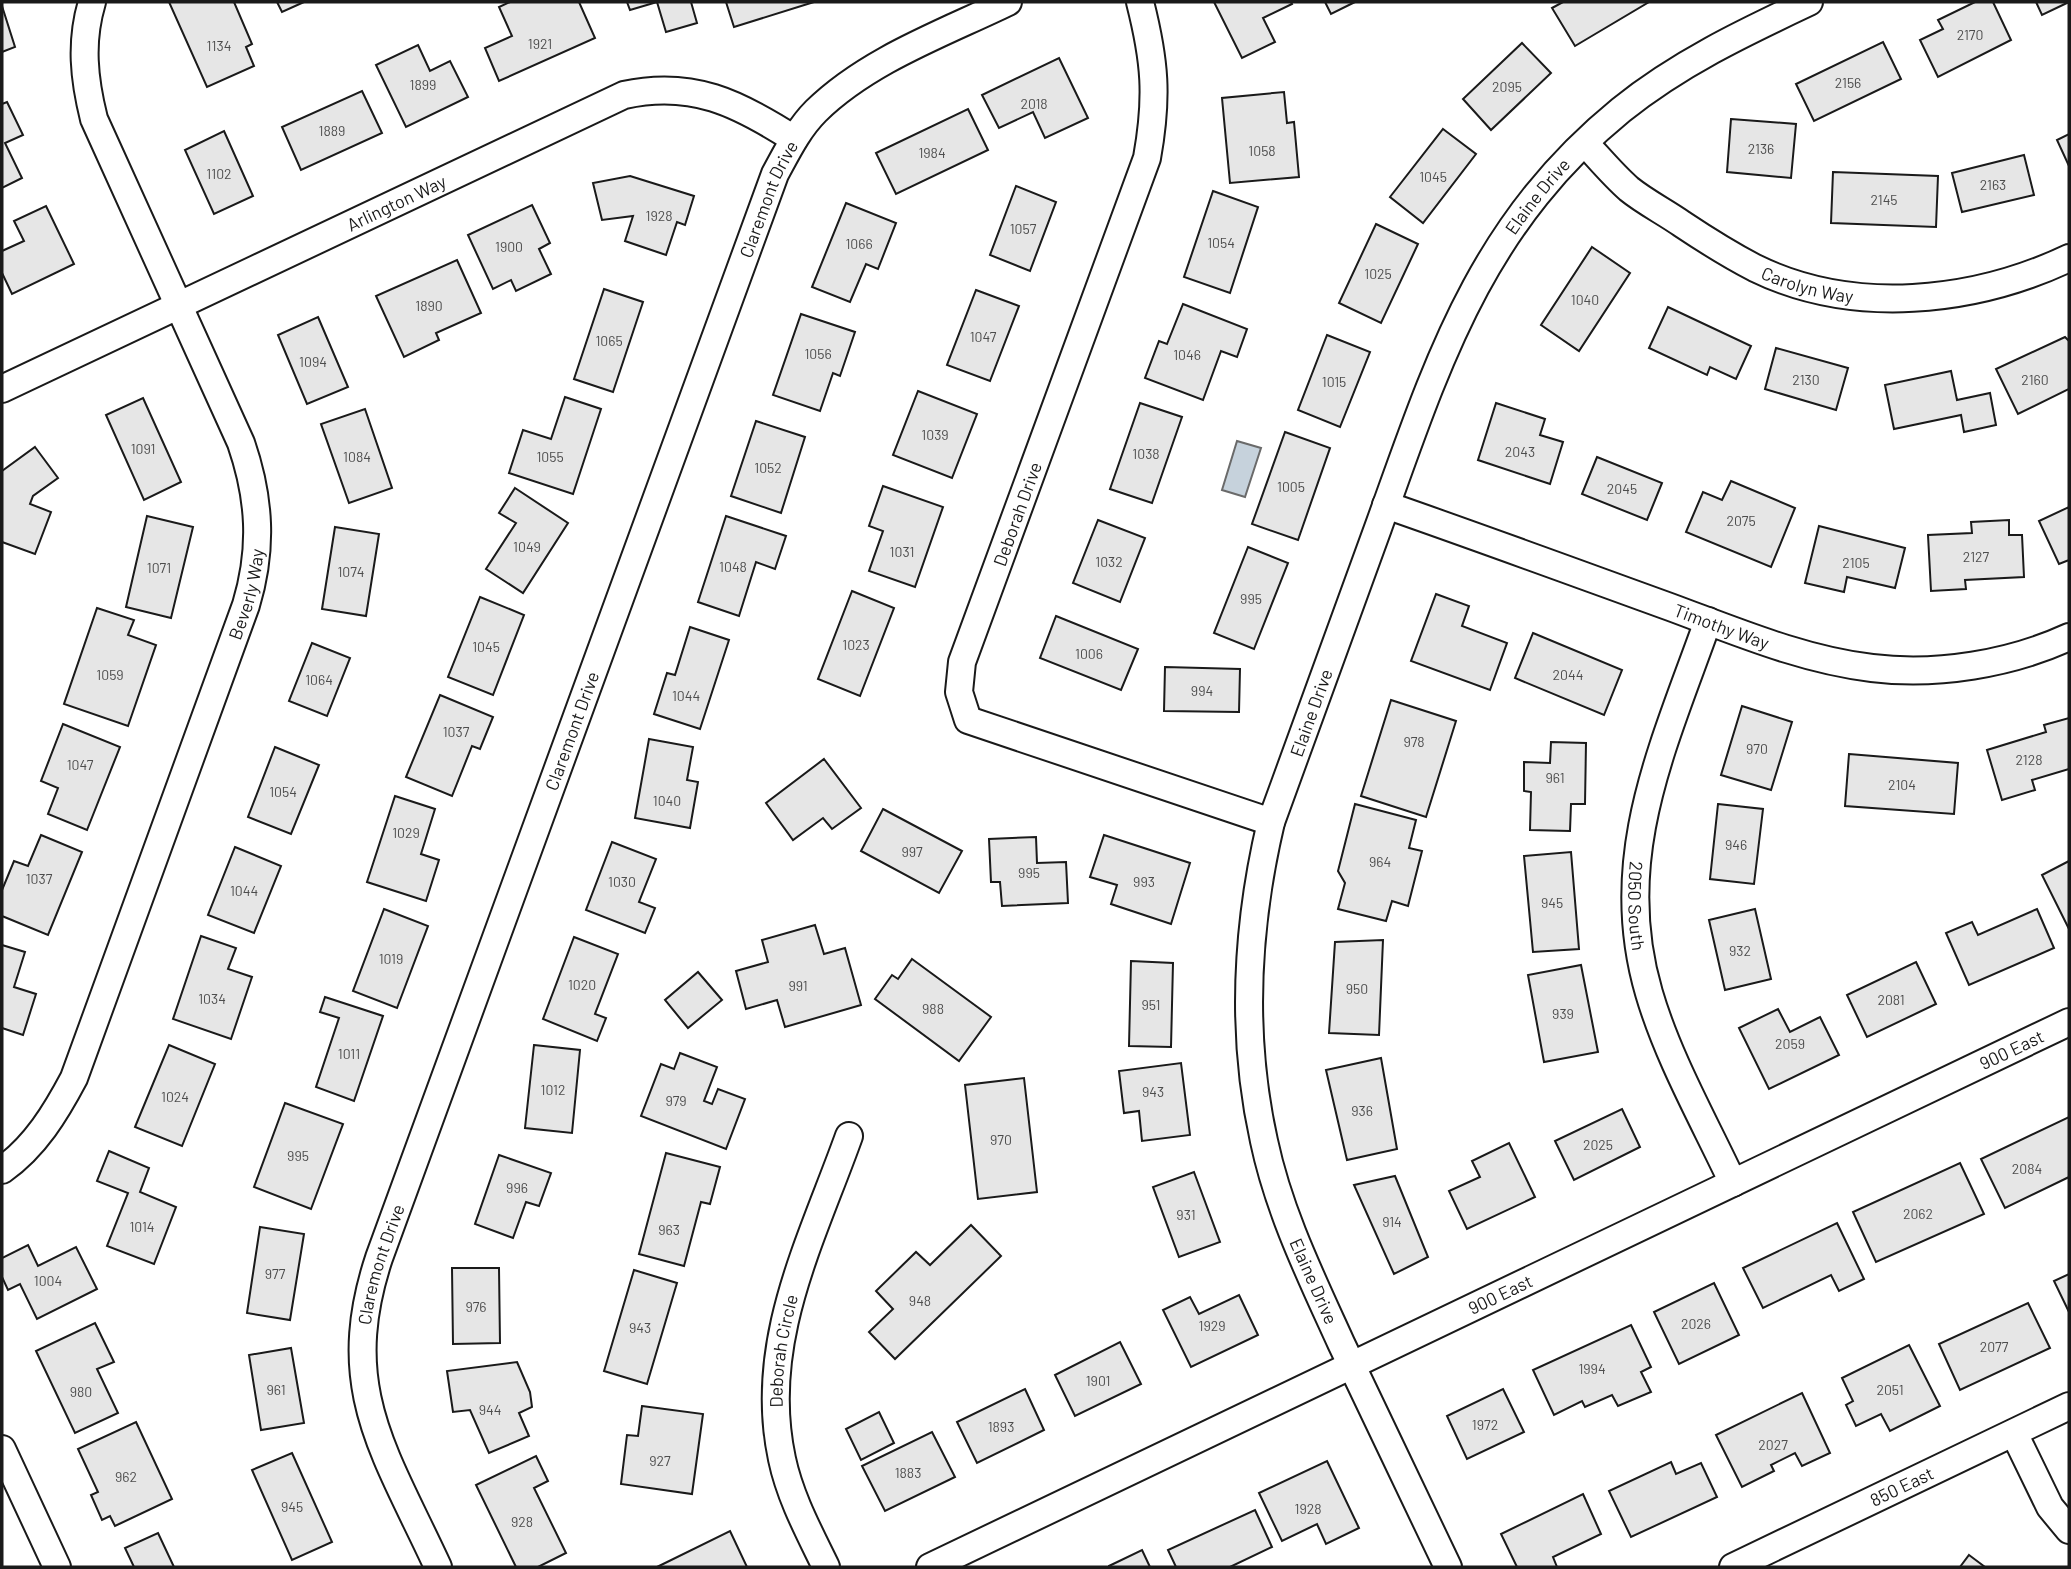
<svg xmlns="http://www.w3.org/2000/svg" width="2071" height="1569" font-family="Barlow,sans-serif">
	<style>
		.water { fill: #c6d2dc; stroke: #6a6a6a; stroke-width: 2 }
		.building { fill: #e6e6e6; stroke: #1a1a1a; stroke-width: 2 }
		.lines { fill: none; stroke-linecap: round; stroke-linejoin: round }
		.street-casing { stroke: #1a1a1a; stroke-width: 30 }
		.street { stroke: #fff; stroke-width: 26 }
		.labels { text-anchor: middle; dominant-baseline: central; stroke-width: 5; stroke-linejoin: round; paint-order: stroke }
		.number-label { font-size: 14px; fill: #4d4d4d }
		.street-label { font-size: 18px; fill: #1a1a1a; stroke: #fff }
	</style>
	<rect width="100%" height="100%" fill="#fff"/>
	<!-- water -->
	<path class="water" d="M1237,441L1261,448L1245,497L1222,490Z"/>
	<!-- building -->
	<g class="building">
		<path d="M169,2H234L252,44L246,47L254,66L207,87Z"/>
		<path d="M277,2H304L282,12Z"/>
		<path d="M510,2H579L595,38L499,81L485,48L512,36L499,7Z"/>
		<path d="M627,2H691L697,23L666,32L657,2L630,10Z"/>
		<path d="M726,2H814L734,27Z"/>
		<path d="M1214,2H1291L1292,4L1263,18L1275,42L1242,58Z"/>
		<path d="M1325,2H1355L1331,14Z"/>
		<path d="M1563,2H1649L1575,46L1552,8Z"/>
		<path d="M1975,2H1993L2011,40L1938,77L1920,40L1943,29L1938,20Z"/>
		<path d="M2036,2H2069L2042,15Z"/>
		<path d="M2,6L15,47L2,52Z"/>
		<path d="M1883,42L1901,79L1814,121L1796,84Z"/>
		<path d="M1522,43L1551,73L1491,130L1463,99Z"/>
		<path d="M418,45L430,71L450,61L468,97L406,127L376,65Z"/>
		<path d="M1059,58L1088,118L1045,138L1033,112L999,128L982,95Z"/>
		<path d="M362,91L382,133L301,170L282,127Z"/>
		<path d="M1284,92L1287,123L1294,122L1299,177L1230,183L1222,98Z"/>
		<path d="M7,102L23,135L5,143L22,178L2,188V104Z"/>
		<path d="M968,109L988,150L896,194L876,153Z"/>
		<path d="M1731,119L1796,124L1791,178L1727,172Z"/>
		<path d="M1443,129L1476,154L1423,223L1390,197Z"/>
		<path d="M224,131L253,196L214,214L185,150Z"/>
		<path d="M2069,134V166L2057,140Z"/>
		<path d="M2024,155L2034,195L1962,212L1952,173Z"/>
		<path d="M1833,172L1938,176L1936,227L1831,223Z"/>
		<path d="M630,176L694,196L685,225L677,222L666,255L625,241L633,216L602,220L593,183Z"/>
		<path d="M1016,186L1056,202L1030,271L990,255Z"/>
		<path d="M1213,191L1258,207L1230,293L1184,277Z"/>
		<path d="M846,203L896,223L878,269L866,264L850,302L812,287Z"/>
		<path d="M532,205L550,243L539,249L551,274L516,291L511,280L493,289L468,235Z"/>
		<path d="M46,206L74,264L12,294L2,273V251L24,241L14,221Z"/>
		<path d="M1376,224L1418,244L1381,323L1339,303Z"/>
		<path d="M1592,247L1630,273L1579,351L1541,325Z"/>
		<path d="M457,260L481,313L436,333L439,340L404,357L376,296Z"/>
		<path d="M604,289L643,302L613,392L574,379Z"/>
		<path d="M976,290L1019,306L990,381L947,365Z"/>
		<path d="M1183,304L1247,329L1237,357L1221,351L1203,400L1145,378L1159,341L1167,344Z"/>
		<path d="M1668,307L1751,346L1736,379L1710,367L1707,375L1649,348Z"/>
		<path d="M801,314L855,332L840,376L833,373L820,411L773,395Z"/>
		<path d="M318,317L348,387L307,404L278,335Z"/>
		<path d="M1327,335L1370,352L1340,427L1298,410Z"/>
		<path d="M2065,337L2069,341V389L2018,414L1996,369Z"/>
		<path d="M1776,348L1848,368L1836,410L1765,389Z"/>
		<path d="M1951,371L1957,400L1990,393L1996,425L1964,432L1961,415L1894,429L1885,385Z"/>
		<path d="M918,391L977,414L952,478L893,455Z"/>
		<path d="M565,397L601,409L573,494L509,473L523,430L551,439Z"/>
		<path d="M143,398L181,482L144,500L106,415Z"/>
		<path d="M1140,403L1182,417L1152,503L1110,489Z"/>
		<path d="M1496,403L1545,419L1540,435L1563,442L1550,484L1478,460Z"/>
		<path d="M365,409L392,488L349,503L321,424Z"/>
		<path d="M756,421L805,437L781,513L731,496Z"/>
		<path d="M1285,432L1330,448L1298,540L1252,524Z"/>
		<path d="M35,447L58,478L33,496L30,504L51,512L35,554L2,542V471Z"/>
		<path d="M1597,457L1662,483L1647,520L1582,494Z"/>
		<path d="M1731,481L1795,508L1771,567L1686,532L1703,492L1722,500Z"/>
		<path d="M883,486L943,507L915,587L869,571L883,531L869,526Z"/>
		<path d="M515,488L568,523L523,593L486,569L516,523L499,513Z"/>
		<path d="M2069,507V560L2059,564L2039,521Z"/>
		<path d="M147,516L193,527L171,618L126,607Z"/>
		<path d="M726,516L786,536L775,569L756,562L739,616L698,602Z"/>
		<path d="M1098,520L1145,538L1120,602L1073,583Z"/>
		<path d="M2009,520V535H2022L2024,577L1965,580L1966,589L1931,591L1928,535L1972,533L1971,522Z"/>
		<path d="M1819,526L1905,548L1895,588L1847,577L1844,592L1805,583Z"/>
		<path d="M335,527L379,534L366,616L322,609Z"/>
		<path d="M1248,547L1288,563L1254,649L1214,633Z"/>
		<path d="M852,591L894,608L860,696L818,679Z"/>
		<path d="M1436,594L1469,606L1462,626L1507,643L1490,690L1411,661Z"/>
		<path d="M480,597L524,615L493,695L448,677Z"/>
		<path d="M97,608L134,620L128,635L156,645L128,726L64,704Z"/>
		<path d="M1056,616L1138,649L1121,690L1040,658Z"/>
		<path d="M690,627L729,640L700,729L654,714L667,673L675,675Z"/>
		<path d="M1533,633L1622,670L1604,715L1515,678Z"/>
		<path d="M312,643L350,658L327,716L289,701Z"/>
		<path d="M1165,667L1240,669L1239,712L1164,711Z"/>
		<path d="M440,695L493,717L480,749L472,746L452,796L406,777Z"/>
		<path d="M1391,700L1456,721L1426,817L1361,796Z"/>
		<path d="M1742,706L1792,722L1771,790L1721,775Z"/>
		<path d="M2069,718V769L2032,780L2035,790L2002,800L1987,750L2046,732L2044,725Z"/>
		<path d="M63,724L120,747L87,830L48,814L58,788L41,781Z"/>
		<path d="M649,739L693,747L687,780L698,782L690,828L635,818Z"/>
		<path d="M1551,742L1586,743L1585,804H1571L1570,831L1530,830L1531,792L1524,791V762L1550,763Z"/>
		<path d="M275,747L319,765L291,834L248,817Z"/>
		<path d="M1849,754L1958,763L1954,814L1845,806Z"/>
		<path d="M824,759L861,808L832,829L823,818L793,840L766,803Z"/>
		<path d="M395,796L435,809L421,854L439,860L426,901L367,882Z"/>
		<path d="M1355,804L1416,820L1409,848L1422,851L1408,906L1392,901L1386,921L1338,909L1345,883L1338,871Z"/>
		<path d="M1718,804L1763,809L1754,884L1710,879Z"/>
		<path d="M883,809L962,851L939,893L861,851Z"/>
		<path d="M41,835L82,852L48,935L2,916V890L14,861L28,866Z"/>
		<path d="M1104,835L1190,863L1171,924L1111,904L1117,885L1090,877Z"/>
		<path d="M1036,837L1037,863L1066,862L1068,903L1002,906L1000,882H991L989,839Z"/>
		<path d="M612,842L656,859L639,902L655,908L645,933L586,910Z"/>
		<path d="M235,847L281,866L254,933L208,915Z"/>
		<path d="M1571,852L1579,949L1533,952L1524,856Z"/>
		<path d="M2069,861V929L2042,875Z"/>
		<path d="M384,909L428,926L397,1008L353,991Z"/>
		<path d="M1755,909L1771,979L1725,990L1709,920Z"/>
		<path d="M2037,909L2054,948L1969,985L1946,933L1972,922L1978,935Z"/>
		<path d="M815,925L824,954L845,948L861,1005L785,1027L777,1000L746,1009L736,971L768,962L762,940Z"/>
		<path d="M201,936L236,948L228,969L252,977L231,1039L173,1019Z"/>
		<path d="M574,937L618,954L595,1014L606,1018L597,1041L543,1019Z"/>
		<path d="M1383,940L1379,1035L1329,1033L1335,942Z"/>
		<path d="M2,945L25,952L14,987L36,994L23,1035L2,1028Z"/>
		<path d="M912,959L991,1017L959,1061L875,999L892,975L898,979Z"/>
		<path d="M1131,961L1173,963L1171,1047L1129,1046Z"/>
		<path d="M1916,962L1936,1004L1867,1037L1847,995Z"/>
		<path d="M1581,965L1598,1052L1544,1062L1528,975Z"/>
		<path d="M698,972L722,1000L688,1028L665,1000Z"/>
		<path d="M325,997L383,1016L354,1101L316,1087L339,1018L320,1012Z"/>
		<path d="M1778,1009L1790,1032L1820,1017L1839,1055L1769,1089L1739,1028Z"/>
		<path d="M169,1045L215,1064L182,1146L135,1127Z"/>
		<path d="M534,1045L580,1050L572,1133L525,1128Z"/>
		<path d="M680,1053L717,1067L704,1101L712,1104L718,1089L745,1099L726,1149L641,1116L661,1064L674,1069Z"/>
		<path d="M1381,1058L1397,1149L1347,1160L1326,1070Z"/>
		<path d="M1181,1063L1190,1135L1142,1141L1139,1111L1124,1113L1119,1071Z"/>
		<path d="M1024,1078L1037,1192L978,1199L965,1085Z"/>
		<path d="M285,1103L343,1124L311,1209L254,1187Z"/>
		<path d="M1622,1109L1640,1147L1574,1180L1555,1141Z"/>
		<path d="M2069,1117V1177L2005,1208L1981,1159Z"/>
		<path d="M1509,1143L1535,1197L1467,1229L1449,1191L1480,1177L1472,1161Z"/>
		<path d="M109,1151L149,1168L140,1192L176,1207L154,1264L107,1246L128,1193L97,1181Z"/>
		<path d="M666,1153L720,1167L710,1204L701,1202L684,1266L639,1254Z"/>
		<path d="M499,1155L551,1173L539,1206L526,1202L513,1238L475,1224Z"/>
		<path d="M1960,1163L1984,1214L1876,1262L1853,1212Z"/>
		<path d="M1194,1172L1220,1242L1179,1257L1153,1187Z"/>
		<path d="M1395,1176L1428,1257L1394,1274L1354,1185Z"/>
		<path d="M1837,1223L1864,1279L1839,1291L1831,1275L1763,1308L1743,1268Z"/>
		<path d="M971,1225L1001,1256L895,1359L869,1332L893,1309L876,1291L916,1252L930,1265Z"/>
		<path d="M260,1227L304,1234L290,1320L247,1313Z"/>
		<path d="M28,1245L38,1266L76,1247L97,1289L37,1319L20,1284L8,1290L2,1277V1258Z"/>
		<path d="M452,1268H499L500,1343L453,1344Z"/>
		<path d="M634,1270L677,1283L647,1384L604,1371Z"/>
		<path d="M2069,1274V1312L2054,1281Z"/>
		<path d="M1714,1283L1739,1335L1679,1364L1654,1312Z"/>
		<path d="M1239,1295L1258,1335L1191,1367L1163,1310L1190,1297L1199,1314Z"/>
		<path d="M2028,1303L2050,1348L1960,1390L1939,1344Z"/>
		<path d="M95,1323L114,1362L97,1369L118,1413L75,1433L36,1351Z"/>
		<path d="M1631,1325L1651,1367L1641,1372L1651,1392L1618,1406L1612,1395L1585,1407L1582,1401L1554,1415L1533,1370Z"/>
		<path d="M1120,1342L1141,1384L1075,1416L1055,1375Z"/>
		<path d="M1909,1345L1940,1406L1890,1431L1881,1414L1856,1426L1846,1405L1853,1401L1842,1378Z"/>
		<path d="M291,1348L304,1423L261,1430L249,1355Z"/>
		<path d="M517,1362L530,1392L532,1407L519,1413L529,1436L489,1453L470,1410L453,1412L447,1371Z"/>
		<path d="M1025,1389L1044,1430L977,1463L957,1422Z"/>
		<path d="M1503,1389L1524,1432L1467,1459L1447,1416Z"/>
		<path d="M1802,1393L1830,1453L1802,1466L1795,1453L1771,1465L1774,1471L1742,1487L1716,1435Z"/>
		<path d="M642,1406L703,1414L692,1494L621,1484L627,1435L638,1436Z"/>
		<path d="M879,1412L894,1443L861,1460L846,1429Z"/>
		<path d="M136,1422L172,1499L115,1526L110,1516L102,1520L91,1495L98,1492L78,1449Z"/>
		<path d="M932,1432L955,1477L885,1511L862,1466Z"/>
		<path d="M292,1453L332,1542L292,1560L252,1470Z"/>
		<path d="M536,1456L548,1481L534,1488L566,1553L538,1567H516L476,1485Z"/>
		<path d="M1327,1461L1359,1528L1326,1544L1317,1524L1282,1541L1259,1493Z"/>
		<path d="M1671,1462L1676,1474L1701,1463L1717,1497L1631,1537L1609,1491Z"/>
		<path d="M1583,1494L1601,1534L1553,1557L1557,1567H1517L1501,1534Z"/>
		<path d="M1255,1510L1272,1547L1230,1567H1176L1168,1550Z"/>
		<path d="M730,1531L747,1567H657Z"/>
		<path d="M158,1533L174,1567H134L125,1548Z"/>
		<path d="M1142,1550L1150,1567H1109V1566Z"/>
		<path d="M1969,1555L1985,1567H1960Z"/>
	</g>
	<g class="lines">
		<defs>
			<g id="street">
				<path d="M1140,2C1155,61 1158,97 1147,158L962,662L959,692L968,720L1271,822"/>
				<path id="s1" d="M1585,143C1599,158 1613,175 1629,189C1645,202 1665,212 1682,224C1706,240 1730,255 1755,268C1853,316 1974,303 2069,258"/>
				<path id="s2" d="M2,389L624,95C692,80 738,103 794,139"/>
				<path id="s3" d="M1386,505C1481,538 1576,573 1670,607C1735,631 1803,660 1872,668C1937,676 2010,664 2069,637"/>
				<path id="s4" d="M1708,621C1664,745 1609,858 1649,993C1668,1058 1704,1121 1733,1183"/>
				<path id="s5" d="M2,1170C35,1147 56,1112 74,1078L246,605C263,549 260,498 241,443L94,119C84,79 80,42 92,2"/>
				<path d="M2014,1433L2050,1507L2069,1530"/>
				<path d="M2,1449L57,1567"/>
				<path id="s6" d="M438,1567C385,1452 336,1388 379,1258L775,174C787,152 798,129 816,111C868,60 944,33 1008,2"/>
				<path id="s7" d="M826,1567C809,1532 790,1497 782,1459C757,1343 811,1242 849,1136"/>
				<path id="s8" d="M930,1567L2069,1022"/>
				<path id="s9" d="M1448,1567C1412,1492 1377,1418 1341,1343C1311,1277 1279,1212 1264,1141C1240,1033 1246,928 1271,822C1307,724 1342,626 1378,528C1437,364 1479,226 1621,110C1678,64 1743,33 1809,2"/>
				<path id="s10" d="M1733,1567L2069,1406"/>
			</g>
		</defs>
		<!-- street casing -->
		<use href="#street" class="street-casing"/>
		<!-- street -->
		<use href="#street" class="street"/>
	</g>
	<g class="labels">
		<!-- number labels -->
		<g class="number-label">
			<text x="1970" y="34">2170</text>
			<text x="540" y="43">1921</text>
			<text x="219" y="45">1134</text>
			<text x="1848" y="82">2156</text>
			<text x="423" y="84">1899</text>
			<text x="1507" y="86">2095</text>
			<text x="1034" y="103">2018</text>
			<text x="332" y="130">1889</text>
			<text x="1761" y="148">2136</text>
			<text x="1262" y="150">1058</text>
			<text x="932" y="152">1984</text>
			<text x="219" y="173">1102</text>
			<text x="1433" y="176">1045</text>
			<text x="1993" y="184">2163</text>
			<text x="1884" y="199">2145</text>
			<text x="659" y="215">1928</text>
			<text x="1023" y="228">1057</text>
			<text x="1221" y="242">1054</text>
			<text x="859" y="243">1066</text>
			<text x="509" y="246">1900</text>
			<text x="1378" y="273">1025</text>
			<text x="1585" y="299">1040</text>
			<text x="429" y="305">1890</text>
			<text x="983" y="336">1047</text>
			<text x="609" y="340">1065</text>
			<text x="818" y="353">1056</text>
			<text x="1187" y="354">1046</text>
			<text x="313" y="361">1094</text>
			<text x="1806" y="379">2130</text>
			<text x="2035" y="379">2160</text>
			<text x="1334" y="381">1015</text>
			<text x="935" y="434">1039</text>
			<text x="143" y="448">1091</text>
			<text x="1520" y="451">2043</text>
			<text x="1146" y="453">1038</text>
			<text x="357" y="456">1084</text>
			<text x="550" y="456">1055</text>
			<text x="768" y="467">1052</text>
			<text x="1291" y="486">1005</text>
			<text x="1622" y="488">2045</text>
			<text x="1741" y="520">2075</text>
			<text x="527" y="546">1049</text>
			<text x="902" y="551">1031</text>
			<text x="1976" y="556">2127</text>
			<text x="1109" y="561">1032</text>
			<text x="1856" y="562">2105</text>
			<text x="733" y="566">1048</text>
			<text x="159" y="567">1071</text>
			<text x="351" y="571">1074</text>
			<text x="1251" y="598">995</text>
			<text x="856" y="644">1023</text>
			<text x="486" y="646">1045</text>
			<text x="1089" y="653">1006</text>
			<text x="110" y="674">1059</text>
			<text x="1568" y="674">2044</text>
			<text x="319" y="679">1064</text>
			<text x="1202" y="690">994</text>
			<text x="686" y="695">1044</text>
			<text x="456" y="731">1037</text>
			<text x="1414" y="741">978</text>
			<text x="1757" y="748">970</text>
			<text x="2029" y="759">2128</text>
			<text x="80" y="764">1047</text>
			<text x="1555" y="777">961</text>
			<text x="1902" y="784">2104</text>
			<text x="283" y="791">1054</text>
			<text x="667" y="800">1040</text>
			<text x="406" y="832">1029</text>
			<text x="1736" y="844">946</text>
			<text x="912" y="851">997</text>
			<text x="1380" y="861">964</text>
			<text x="1029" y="872">995</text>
			<text x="39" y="878">1037</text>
			<text x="622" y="881">1030</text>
			<text x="1144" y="881">993</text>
			<text x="244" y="890">1044</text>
			<text x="1552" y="902">945</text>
			<text x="1740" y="950">932</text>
			<text x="391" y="958">1019</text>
			<text x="582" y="984">1020</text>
			<text x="798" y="985">991</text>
			<text x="1357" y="988">950</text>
			<text x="212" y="998">1034</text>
			<text x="1891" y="999">2081</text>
			<text x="1151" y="1004">951</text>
			<text x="933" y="1008">988</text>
			<text x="1563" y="1013">939</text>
			<text x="1790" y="1043">2059</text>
			<text x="349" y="1053">1011</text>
			<text x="553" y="1089">1012</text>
			<text x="1153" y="1091">943</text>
			<text x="175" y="1096">1024</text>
			<text x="676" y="1100">979</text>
			<text x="1362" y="1110">936</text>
			<text x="1001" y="1139">970</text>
			<text x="1598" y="1144">2025</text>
			<text x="298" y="1155">995</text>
			<text x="2027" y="1168">2084</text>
			<text x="517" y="1187">996</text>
			<text x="1918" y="1213">2062</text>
			<text x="1186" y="1214">931</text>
			<text x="1392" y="1221">914</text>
			<text x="142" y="1226">1014</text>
			<text x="669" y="1229">963</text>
			<text x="275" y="1273">977</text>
			<text x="48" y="1280">1004</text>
			<text x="920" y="1300">948</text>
			<text x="476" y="1306">976</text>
			<text x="1696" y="1323">2026</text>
			<text x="1212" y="1325">1929</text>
			<text x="640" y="1327">943</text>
			<text x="1994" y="1346">2077</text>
			<text x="1592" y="1368">1994</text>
			<text x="1098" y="1380">1901</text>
			<text x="276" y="1389">961</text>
			<text x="1890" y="1389">2051</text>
			<text x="81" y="1391">980</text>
			<text x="490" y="1409">944</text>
			<text x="1485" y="1424">1972</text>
			<text x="1001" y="1426">1893</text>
			<text x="1773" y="1444">2027</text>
			<text x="660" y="1460">927</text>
			<text x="908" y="1472">1883</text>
			<text x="126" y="1476">962</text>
			<text x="292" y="1506">945</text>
			<text x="1308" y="1508">1928</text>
			<text x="522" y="1521">928</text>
		</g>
		<!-- street labels -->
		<g class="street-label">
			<text stroke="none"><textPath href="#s9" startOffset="1470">Elaine Drive</textPath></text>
			<text stroke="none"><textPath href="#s6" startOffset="1454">Claremont Drive</textPath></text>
			<text stroke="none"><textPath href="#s2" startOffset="436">Arlington Way</textPath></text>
			<text stroke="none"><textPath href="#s1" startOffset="268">Carolyn Way</textPath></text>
			<text transform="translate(1017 514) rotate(-70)">Deborah Drive</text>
			<text stroke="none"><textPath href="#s5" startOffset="632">Beverly Way</textPath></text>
			<text stroke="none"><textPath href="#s3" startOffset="357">Timothy Way</textPath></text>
			<text stroke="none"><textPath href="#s9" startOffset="903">Elaine Drive</textPath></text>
			<text stroke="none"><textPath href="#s6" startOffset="887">Claremont Drive</textPath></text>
			<text stroke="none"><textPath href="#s4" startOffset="296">2050 South</textPath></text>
			<text stroke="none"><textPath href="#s8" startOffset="1199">900 East</textPath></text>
			<text stroke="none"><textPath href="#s6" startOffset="320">Claremont Drive</textPath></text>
			<text transform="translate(1314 1281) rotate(66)">Elaine Drive</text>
			<text stroke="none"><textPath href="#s8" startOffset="632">900 East</textPath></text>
			<text stroke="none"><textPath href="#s7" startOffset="226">Deborah Circle</textPath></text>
			<text stroke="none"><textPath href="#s10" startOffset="187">850 East</textPath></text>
		</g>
	</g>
	<!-- border -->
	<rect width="2071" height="1569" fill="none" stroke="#1a1a1a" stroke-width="7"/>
</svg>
